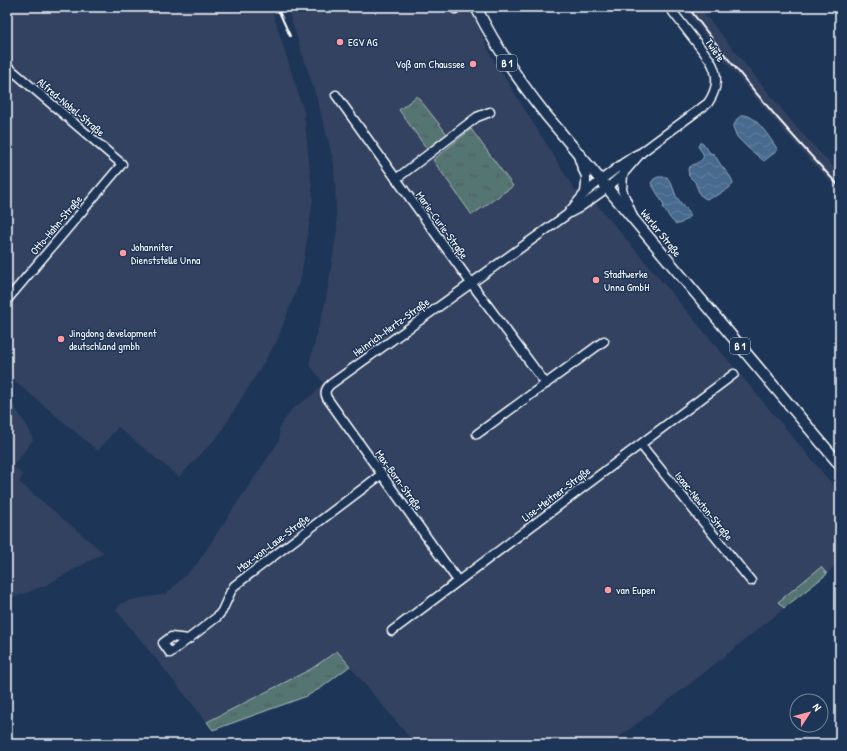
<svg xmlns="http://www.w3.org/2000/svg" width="847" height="751" font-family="'Patrick Hand',sans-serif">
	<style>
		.built { fill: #334260 }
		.grass { fill: url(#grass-tufts); stroke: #aabab8 }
		.water { fill: url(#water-waves); stroke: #90a6bb }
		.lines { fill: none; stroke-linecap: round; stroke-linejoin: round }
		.minor-casing { stroke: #fff; stroke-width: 11 }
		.major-casing { stroke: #fff; stroke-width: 13 }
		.minor { stroke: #1d3557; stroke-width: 8 }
		.major { stroke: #1d3557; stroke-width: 10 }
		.rail { stroke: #fff; stroke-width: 2 }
		.poi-dot { fill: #ff9aa2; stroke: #1d3557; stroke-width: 1.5 }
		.labels { text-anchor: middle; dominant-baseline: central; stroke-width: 3; stroke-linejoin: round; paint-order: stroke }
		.shield { fill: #1d3557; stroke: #bbc2cd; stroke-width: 1 }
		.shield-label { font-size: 10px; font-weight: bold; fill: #fff }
		.poi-label { font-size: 11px; fill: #fff; stroke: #1d3557; text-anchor: start }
		.street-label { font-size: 11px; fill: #fff; stroke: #1d3557 }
	</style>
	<defs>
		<pattern id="grass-tufts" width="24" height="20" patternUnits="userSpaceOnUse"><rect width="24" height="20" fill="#547472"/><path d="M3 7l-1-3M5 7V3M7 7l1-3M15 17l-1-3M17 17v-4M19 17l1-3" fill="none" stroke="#4f5c5b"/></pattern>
		<pattern id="water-waves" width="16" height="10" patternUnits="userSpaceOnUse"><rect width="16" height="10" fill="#466b8e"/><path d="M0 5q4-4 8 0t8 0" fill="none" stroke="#62819f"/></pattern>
	</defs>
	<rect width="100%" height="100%" fill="#1d3557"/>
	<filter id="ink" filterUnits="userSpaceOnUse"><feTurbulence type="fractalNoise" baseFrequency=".025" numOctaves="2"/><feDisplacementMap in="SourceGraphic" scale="8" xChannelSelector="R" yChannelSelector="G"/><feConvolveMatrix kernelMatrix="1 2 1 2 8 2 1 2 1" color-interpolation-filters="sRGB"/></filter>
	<g filter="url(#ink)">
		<!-- built -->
		<g class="built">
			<path d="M7,7H271L304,112L313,200L301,278L277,341L219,435L179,477L118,427L98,451L10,377L7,381Z"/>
			<path d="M287,7H469L492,57L575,190L589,195L840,493V559L827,574L695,680L610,744H415L337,651L311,669L207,722L116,610L122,603L135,599L166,594L197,564L223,524L279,441V428L292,409L315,393L323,382L309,364L326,299L337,229L334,163L317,99Z"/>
			<path d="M684,7H699L797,128L840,174V192L789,137L718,53Z"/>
			<path d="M7,395L29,429L33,440L13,466L23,475L19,482L104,553L44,586L7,600Z"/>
		</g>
		<!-- grass -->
		<g class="grass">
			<path d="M417,96L447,134L427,149L399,110Z"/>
			<path d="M471,129L513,186L472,215L433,160Z"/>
			<path d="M821,567L827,574L784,608L778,602Z"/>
			<path d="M337,651L350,666L321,688L307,696L213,730L207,722L311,669Z"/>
		</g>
		<!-- water -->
		<g class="water">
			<path d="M742,115C744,115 746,115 748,116C758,119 772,141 778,150L764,161L748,148L737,137L733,127L737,119Z"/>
			<path d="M700,143H703L710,153L714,154C717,159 720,164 724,169C728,174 732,177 733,184C729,190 713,198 706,199L700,195L695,182L689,176L688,169C692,163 706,162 703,154C702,151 699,149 698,146Z"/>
			<path d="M658,177H667L672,185L676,196L681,203L686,208L691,215C687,218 683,223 679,224C673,226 667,212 663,208L664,205L651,183L654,179Z"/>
		</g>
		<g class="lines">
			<defs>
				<g id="minor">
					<path d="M454,7L455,9"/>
					<path d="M7,66L122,164L7,300"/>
					<path d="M336,95L471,283L546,384"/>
					<path d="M577,153L582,168L586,176V183L585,193"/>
					<path d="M623,174L622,190L632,214"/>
					<path d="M396,179L477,117L490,112"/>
					<path d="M569,212L585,193L601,180L625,162L634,156L642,152L708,103C718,88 719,75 710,60L669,7"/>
					<path d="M477,434L604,341"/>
					<path d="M641,445L751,581"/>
					<path d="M458,581L327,398C324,392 326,388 331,384L512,254L568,214L579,208L607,188L623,174L642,152"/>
					<path d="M392,631L734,374"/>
					<path d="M189,639L171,637L163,643L170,653L217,617L222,611L231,591L234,586L382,474"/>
				</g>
				<path id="major" d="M476,7C495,46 519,81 546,115L840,465"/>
			</defs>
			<!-- minor casing -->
			<use href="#minor" class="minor-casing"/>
			<!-- major casing -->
			<use href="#major" class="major-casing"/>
			<!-- minor -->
			<use href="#minor" class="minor"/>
			<!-- major -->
			<use href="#major" class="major"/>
			<!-- rail -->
			<g class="rail">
				<path d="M277,7L290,36"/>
				<path d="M688,7C735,70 786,130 840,187"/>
			</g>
		</g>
	</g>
	<!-- markers -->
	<g class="poi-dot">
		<circle cx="340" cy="42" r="4"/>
		<circle cx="473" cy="64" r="4"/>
		<circle cx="123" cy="253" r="4"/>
		<circle cx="596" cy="280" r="4"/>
		<circle cx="61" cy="339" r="4"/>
		<circle cx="608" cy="590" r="4"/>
	</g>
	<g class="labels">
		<!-- shield labels -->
		<g class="shield">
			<rect x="497" y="55" width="20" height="16" rx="3"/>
			<rect x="730" y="338" width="20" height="16" rx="3"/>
		</g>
		<g class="shield-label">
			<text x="507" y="63">B 1</text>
			<text x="740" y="346">B 1</text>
		</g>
		<!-- poi labels -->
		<g class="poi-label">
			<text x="348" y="42">EGV AG</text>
			<text x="465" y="64" text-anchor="end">Voß am Chaussee</text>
			<text x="131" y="247">Johanniter<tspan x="131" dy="13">Dienststelle Unna</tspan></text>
			<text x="604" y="274">Stadtwerke<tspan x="604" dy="13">Unna GmbH</tspan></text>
			<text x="69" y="333">Jingdong development<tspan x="69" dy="13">deutschland gmbh</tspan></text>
			<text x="616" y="590">van Eupen</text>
		</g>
		<!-- street labels -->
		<g class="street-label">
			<text transform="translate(715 50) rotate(56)">Twiete</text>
			<text transform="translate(71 107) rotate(40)">Alfred-Nobel-Straße</text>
			<text transform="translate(56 225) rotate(-50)">Otto-Hahn-Straße</text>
			<text transform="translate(442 225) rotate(54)">Marie-Curie-Straße</text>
			<text transform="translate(661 233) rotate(51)">Werler Straße</text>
			<text transform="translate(391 327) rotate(-36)">Heinrich-Hertz-Straße</text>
			<text transform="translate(399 480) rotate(54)">Max-Born-Straße</text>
			<text transform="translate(556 494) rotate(-37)">Lise-Meitner-Straße</text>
			<text transform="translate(704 506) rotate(51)">Isaac-Newton-Straße</text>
			<text transform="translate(273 543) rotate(-37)">Max-von-Laue-Straße</text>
		</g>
	</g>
	<!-- margin -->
	<rect width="847" height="751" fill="none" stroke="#1d3557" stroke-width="24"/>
	<rect x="12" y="12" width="823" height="727" fill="none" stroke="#fff" stroke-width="1.5" filter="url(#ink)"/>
	<!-- north arrow -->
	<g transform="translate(809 713) rotate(54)"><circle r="19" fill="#1d3557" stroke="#77869a"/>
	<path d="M0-3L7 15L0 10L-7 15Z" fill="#ff9aa2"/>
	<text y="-6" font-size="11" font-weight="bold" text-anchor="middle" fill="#ffffff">N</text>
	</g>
</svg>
